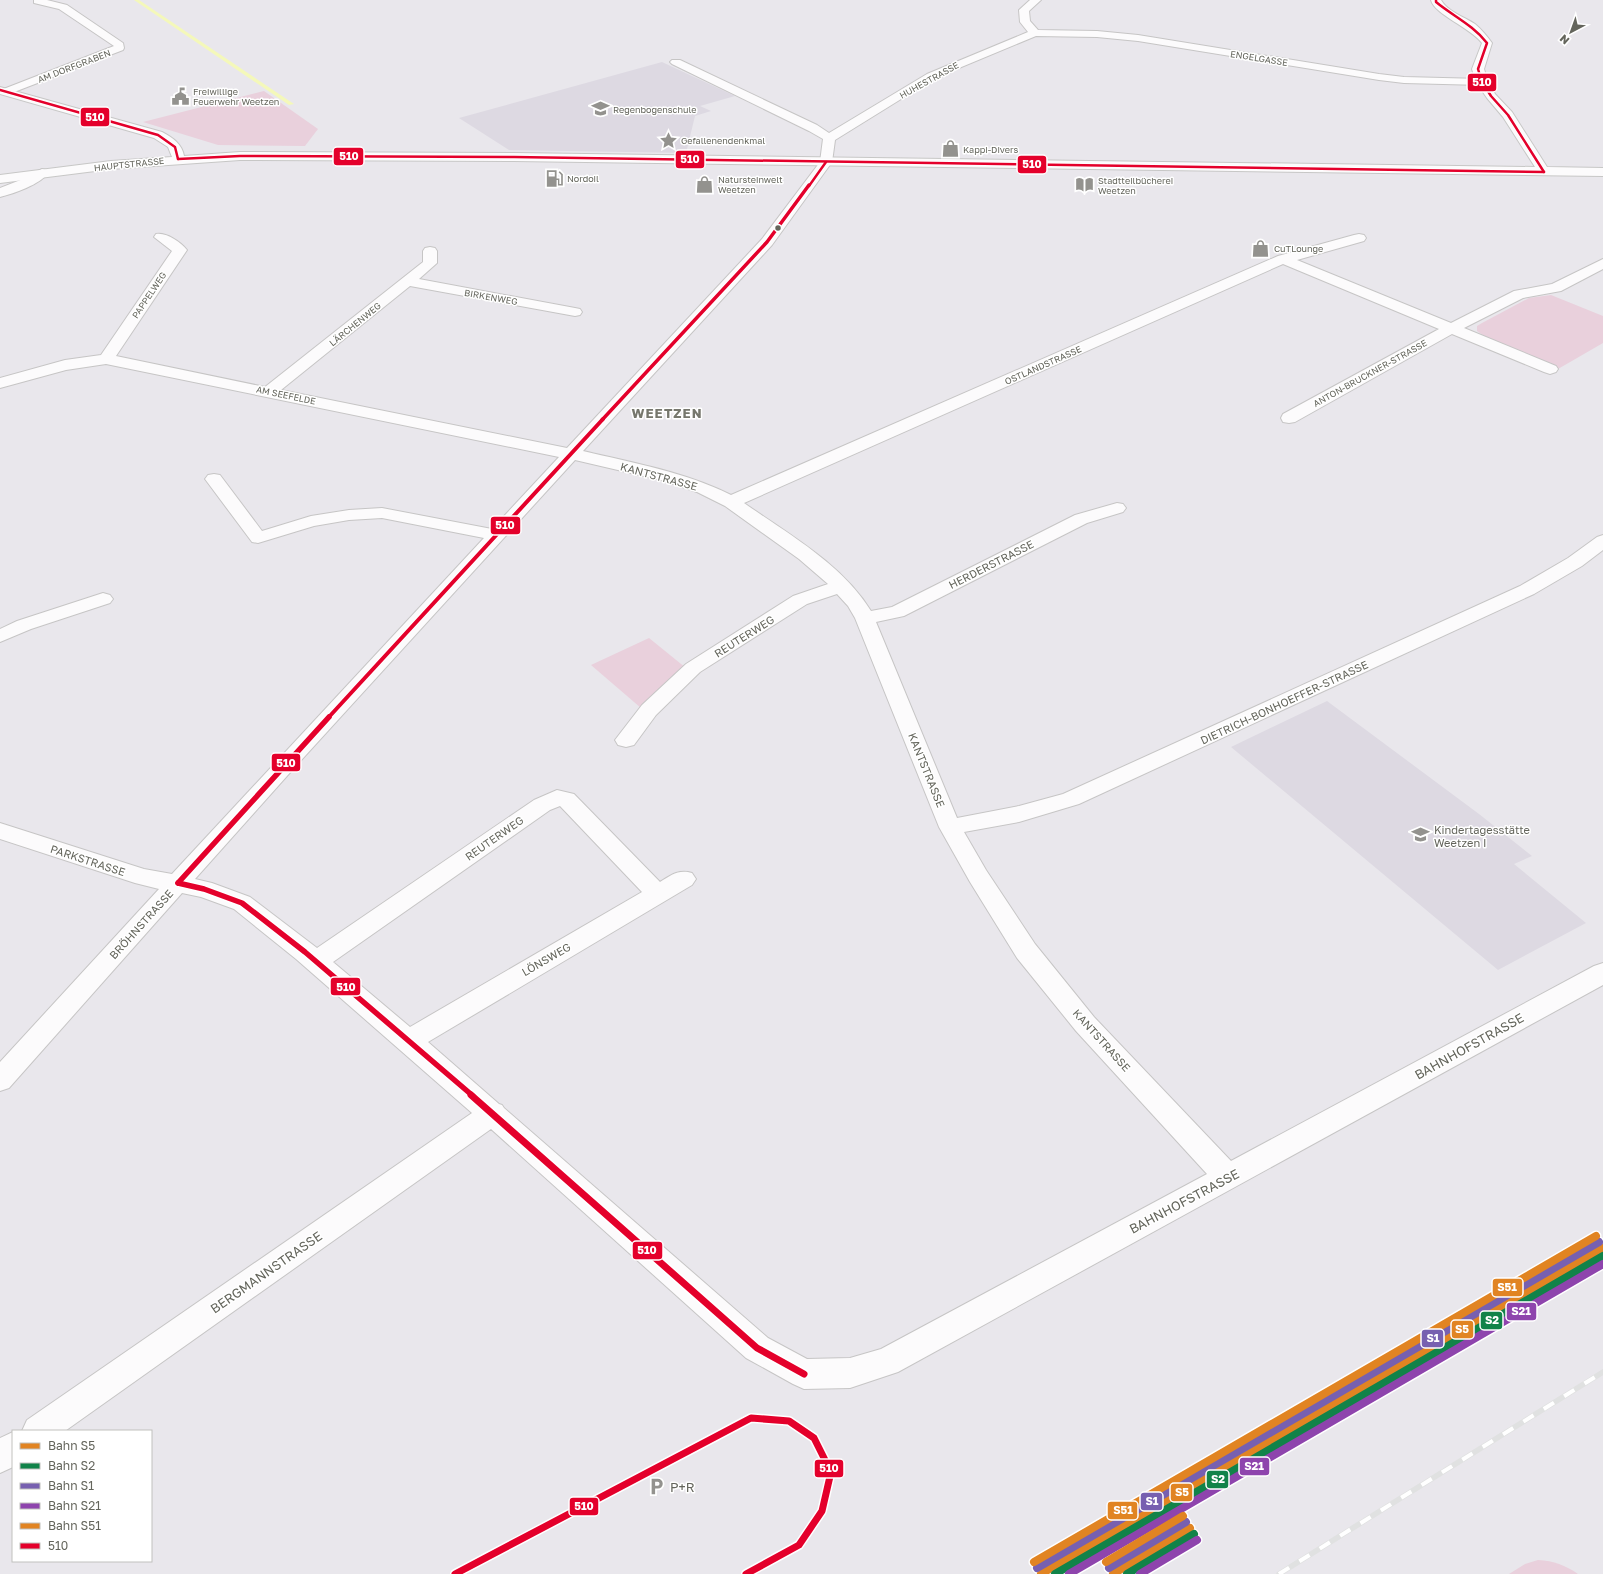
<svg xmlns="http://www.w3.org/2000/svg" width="1603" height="1574" font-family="'Golos Text',sans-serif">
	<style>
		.education { fill: #ddd9e2 }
		.green { fill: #e9d0dc }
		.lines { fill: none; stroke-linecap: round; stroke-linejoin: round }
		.stream { fill: #f4f8ba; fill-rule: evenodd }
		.street-casing { stroke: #c6c5c5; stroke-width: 2 }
		.secondary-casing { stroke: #c7c7c6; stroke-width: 2 }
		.street { fill: #fcfbfc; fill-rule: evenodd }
		.secondary { fill: #fcfbfc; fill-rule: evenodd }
		.rail-casing { stroke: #e0e1e1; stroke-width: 5.5 }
		.rail { stroke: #fff; stroke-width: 4; stroke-dasharray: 12; stroke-linecap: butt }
		.bus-1-far4-casing { stroke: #fff; stroke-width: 4 }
		.bus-1-far3-casing { stroke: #fff; stroke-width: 5.5 }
		.bus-1-far2-casing { stroke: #fff; stroke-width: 6 }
		.bus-1-far1-casing { stroke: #fff; stroke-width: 8 }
		.bus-1-casing { stroke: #fff; stroke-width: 10 }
		.bus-1-far4 { stroke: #e4002b; stroke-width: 2.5 }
		.bus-1-far3 { stroke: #e4002b; stroke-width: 3.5 }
		.bus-1-far2 { stroke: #e4002b; stroke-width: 4 }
		.bus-1-far1 { stroke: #e4002b; stroke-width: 5.5 }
		.bus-1 { stroke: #e4002b; stroke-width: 7 }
		.rail-1-casing { stroke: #fff; stroke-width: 11 }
		.rail-2-casing { stroke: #fff; stroke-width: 11 }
		.rail-3-casing { stroke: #fff; stroke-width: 11 }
		.rail-4-casing { stroke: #fff; stroke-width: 11 }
		.rail-5-casing { stroke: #fff; stroke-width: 11 }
		.rail-1 { stroke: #e18422; stroke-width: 8 }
		.rail-2 { stroke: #118349; stroke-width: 8 }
		.rail-3 { stroke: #7760b0; stroke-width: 8 }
		.rail-4 { stroke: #8e44ad; stroke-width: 8 }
		.rail-5 { stroke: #e18422; stroke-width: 8 }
		.bus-dot { fill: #64655c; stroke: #fff; stroke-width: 1.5 }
		.labels { text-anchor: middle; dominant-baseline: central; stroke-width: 3; stroke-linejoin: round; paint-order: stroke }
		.far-street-label { font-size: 9px; fill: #64655c; stroke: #fff }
		.far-poi-label { font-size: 9px; fill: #64655c; stroke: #fff; text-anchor: start }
		.street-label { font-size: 11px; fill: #64655c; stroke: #fff }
		.poi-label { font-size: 11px; fill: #64655c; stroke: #fff; text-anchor: start }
		.far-district-label { font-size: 13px; font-weight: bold; letter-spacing: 1px; fill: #76776d; stroke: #fff }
		.near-street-label { font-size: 13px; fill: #64655c; stroke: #fff }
		.near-poi-label { font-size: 13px; fill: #64655c; stroke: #fff; text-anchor: start }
		.line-badge { stroke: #fff; stroke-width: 1.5 }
		.badge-label { font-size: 11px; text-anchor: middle; font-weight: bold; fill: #fff }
	</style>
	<rect width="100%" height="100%" fill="#e9e7ec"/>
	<!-- education -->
	<g class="education">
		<path d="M662,62L735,96L700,106L711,111L695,116L686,153L509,150L459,118Z"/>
		<path d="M1327,701L1479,814L1532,856L1514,864L1586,923L1498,970L1231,747Z"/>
	</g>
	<!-- green -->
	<g class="green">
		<path d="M264,91L318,129L305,146L218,145L143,122Z"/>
		<path d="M1551,295L1603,316V343L1558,369L1490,340L1477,331V326L1482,323L1529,298Z"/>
		<path d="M649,638L686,668L641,708L591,665Z"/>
		<path d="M1538,1560C1554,1561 1565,1565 1578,1574H1509L1525,1564Z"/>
	</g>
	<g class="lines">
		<!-- stream -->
		<path class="stream" d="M134,0H139L294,104L289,105Z"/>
		<defs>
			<g id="street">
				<path d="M34,0H47L67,5L123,43L124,48L123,50L9,94H1V90L114,46L59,9L34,3Z"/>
				<path d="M1030,0H1041L1029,11L1030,21L1038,30L1097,31L1138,35L1379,74L1404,77L1482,79L1486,80L1488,82L1486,84L1482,85L1404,83L1379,80L1138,41L1097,37L1036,36L935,78L835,140L832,162L772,245L583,451C634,463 685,472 731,495L1278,256L1354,235L1359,234L1364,235L1366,238L1364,241L1297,260L1451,323L1514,291L1552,284L1603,259V269L1561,291L1523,298L1464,328L1556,366L1558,369L1556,372L1550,374L1544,372L1452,334L1295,422L1289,423L1283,422L1281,418L1283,414L1439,329L1283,264L744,503C788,534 842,564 871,611L892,607L1075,515L1117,503L1123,504L1126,508L1123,512L1087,523L904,616L876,622L957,818L1019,806L1063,794L1520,586L1568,558L1597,537L1603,535V550L1582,566L1534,594L1079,804L1019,822L964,832L986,870L1035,944L1094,1017L1231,1161L1594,966L1603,963V985L898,1372L850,1388L804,1389L793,1384L746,1358L491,1129L65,1431H22L27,1420L472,1113L296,959L234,909L201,897L182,893L9,1088L0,1091V1062L159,889L135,883L0,839V823L144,869L172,874L484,538L382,518L349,520L314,526L258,543L252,542L208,483L205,479L208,475L214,474L220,475L262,531L311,516L349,510L382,508L492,529L559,457L106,364L66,370L0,388V378L65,360L101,355L172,251L154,237L156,234C166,232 181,242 187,250L116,356L265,387L423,262V251L425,248L430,247L435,248L437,251V263L419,279L575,308L580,309L582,312L580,315L575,316L410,286L281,390L567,448L762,239L820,162L823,139L809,131L672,64L670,62L672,60H680L817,125L829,133L927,74L1028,32L1020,22L1019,10ZM575,460L665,481L697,492L725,506L799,559L828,584L793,596L686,664L642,705L615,740L618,745L626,747L634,745L656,715L700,672L807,604L837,594L848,606L855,618L939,827L970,882L1017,958L1076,1031L1207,1174L881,1349L850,1358L807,1359L768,1338L504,1108L502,1105L499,1104L428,1042L692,885L696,879L692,873C679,869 671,875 660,882L574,794L557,790L534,800L317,948L250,897L212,883L195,879L295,767ZM560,806L642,892L410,1027L333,962L550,810Z"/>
				<path d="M42,169L47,170L48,173C41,184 13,194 0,197V188L23,179Z"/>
				<path d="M103,593L110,595L113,599L110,603L31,629L0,642V629L17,621Z"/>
				<path d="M13,1432V1467L0,1473V1438Z"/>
			</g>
			<path id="secondary" d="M1431,0H1441C1447,11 1464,17 1475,24C1482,30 1487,36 1492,43L1484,69L1488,82L1495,94L1512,112L1547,167L1603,168V176L514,161L240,160L111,169L0,183V175L111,161L172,157L168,147L154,138L0,94V87L162,132C173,138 182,144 184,156L240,152L514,153L1535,167L1503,117L1487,98L1476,82L1472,69L1482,43C1471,28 1434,14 1431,0Z"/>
		</defs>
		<!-- street casing -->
		<use href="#street" class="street-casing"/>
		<!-- secondary casing -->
		<use href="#secondary" class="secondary-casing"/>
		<!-- street -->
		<use href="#street" class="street"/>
		<!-- secondary -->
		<use href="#secondary" class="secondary"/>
		<defs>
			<path id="rail" d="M1279,1574L1603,1372"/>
		</defs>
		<!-- rail casing -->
		<use href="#rail" class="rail-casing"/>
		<!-- rail -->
		<use href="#rail" class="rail"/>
		<defs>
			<g id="bus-1-far4">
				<path d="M1436,0V2C1453,16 1473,25 1487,43L1478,69L1482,82L1491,96L1508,115L1544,172"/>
				<path d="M0,90L158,135L175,147L178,159"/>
				<path d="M178,159L240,156L514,157L1544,172"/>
				<path d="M809,186L826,162"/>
			</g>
			<path id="bus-1-far3" d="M602,420L767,242L809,185"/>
			<path id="bus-1-far2" d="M328,718L603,419"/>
			<g id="bus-1-far1">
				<path d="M178,883L329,717"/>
				<path d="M178,883L204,889L242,903L305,952L473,1096"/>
			</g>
			<g id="bus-1">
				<path d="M471,1095L757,1348L804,1374"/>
				<path d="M455,1574L751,1418L789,1421L814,1438L831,1472L822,1511L799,1545L746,1574"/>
			</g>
		</defs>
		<!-- bus-1-far4 casing -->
		<use href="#bus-1-far4" class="bus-1-far4-casing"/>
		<!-- bus-1-far3 casing -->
		<use href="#bus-1-far3" class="bus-1-far3-casing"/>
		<!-- bus-1-far2 casing -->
		<use href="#bus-1-far2" class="bus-1-far2-casing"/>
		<!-- bus-1-far1 casing -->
		<use href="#bus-1-far1" class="bus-1-far1-casing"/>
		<!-- bus-1 casing -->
		<use href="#bus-1" class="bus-1-casing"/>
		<!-- bus-1-far4 -->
		<use href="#bus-1-far4" class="bus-1-far4"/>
		<!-- bus-1-far3 -->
		<use href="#bus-1-far3" class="bus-1-far3"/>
		<!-- bus-1-far2 -->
		<use href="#bus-1-far2" class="bus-1-far2"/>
		<!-- bus-1-far1 -->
		<use href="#bus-1-far1" class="bus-1-far1"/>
		<!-- bus-1 -->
		<use href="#bus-1" class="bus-1"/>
		<defs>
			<g id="rail-1">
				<path d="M1041,1574L1603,1248"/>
				<path d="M1113,1574L1190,1528"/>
			</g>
			<g id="rail-2">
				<path d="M1055,1574L1603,1256"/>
				<path d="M1127,1574L1194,1534"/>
			</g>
			<g id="rail-3">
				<path d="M1037,1568L1599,1242"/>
				<path d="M1109,1568L1186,1522"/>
			</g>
			<g id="rail-4">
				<path d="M1069,1574L1603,1264"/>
				<path d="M1140,1574L1197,1540"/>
			</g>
			<g id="rail-5">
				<path d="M1034,1562L1596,1236"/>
				<path d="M1106,1562L1183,1516"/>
			</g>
		</defs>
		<!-- rail-1 casing -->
		<use href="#rail-1" class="rail-1-casing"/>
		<!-- rail-2 casing -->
		<use href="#rail-2" class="rail-2-casing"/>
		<!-- rail-3 casing -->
		<use href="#rail-3" class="rail-3-casing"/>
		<!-- rail-4 casing -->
		<use href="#rail-4" class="rail-4-casing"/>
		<!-- rail-5 casing -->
		<use href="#rail-5" class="rail-5-casing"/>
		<!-- rail-1 -->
		<use href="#rail-1" class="rail-1"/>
		<!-- rail-2 -->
		<use href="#rail-2" class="rail-2"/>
		<!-- rail-3 -->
		<use href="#rail-3" class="rail-3"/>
		<!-- rail-4 -->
		<use href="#rail-4" class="rail-4"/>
		<!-- rail-5 -->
		<use href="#rail-5" class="rail-5"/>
	</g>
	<!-- icons -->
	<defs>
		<symbol id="civic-bare" viewBox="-9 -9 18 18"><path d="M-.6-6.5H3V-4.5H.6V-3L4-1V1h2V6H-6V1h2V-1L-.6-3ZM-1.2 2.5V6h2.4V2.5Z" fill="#93928e" stroke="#fff" stroke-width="2.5" paint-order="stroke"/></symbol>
		<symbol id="school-bare" viewBox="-9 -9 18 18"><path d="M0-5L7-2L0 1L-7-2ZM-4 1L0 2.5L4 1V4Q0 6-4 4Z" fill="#93928e" stroke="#fff" stroke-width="2.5" paint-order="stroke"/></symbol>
		<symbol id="sight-bare" viewBox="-9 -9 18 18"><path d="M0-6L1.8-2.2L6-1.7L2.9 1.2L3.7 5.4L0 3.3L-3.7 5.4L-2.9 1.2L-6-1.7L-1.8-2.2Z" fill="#93928e" stroke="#fff" stroke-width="2.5" paint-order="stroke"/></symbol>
		<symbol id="shop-bare" viewBox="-9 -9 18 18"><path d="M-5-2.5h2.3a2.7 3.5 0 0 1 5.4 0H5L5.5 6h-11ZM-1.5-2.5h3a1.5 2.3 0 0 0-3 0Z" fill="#93928e" stroke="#fff" stroke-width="2.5" paint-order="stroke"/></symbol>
		<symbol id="fuel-bare" viewBox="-9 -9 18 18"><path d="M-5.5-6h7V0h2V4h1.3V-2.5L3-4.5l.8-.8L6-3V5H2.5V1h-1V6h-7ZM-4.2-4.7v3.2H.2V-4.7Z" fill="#93928e" stroke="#fff" stroke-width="2.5" paint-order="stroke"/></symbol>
		<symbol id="library-bare" viewBox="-9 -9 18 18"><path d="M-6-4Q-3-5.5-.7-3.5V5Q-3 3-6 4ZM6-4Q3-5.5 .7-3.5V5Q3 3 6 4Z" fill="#93928e" stroke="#fff" stroke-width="2.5" paint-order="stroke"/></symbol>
		<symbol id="parking-bare" viewBox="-9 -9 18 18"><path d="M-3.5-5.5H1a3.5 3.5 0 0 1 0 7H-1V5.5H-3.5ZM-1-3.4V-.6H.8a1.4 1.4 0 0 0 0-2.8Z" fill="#93928e" stroke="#fff" stroke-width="2.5" paint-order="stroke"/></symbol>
	</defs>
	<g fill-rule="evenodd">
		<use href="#civic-bare" x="168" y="84" width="25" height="25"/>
		<use href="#school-bare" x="588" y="96" width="25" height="25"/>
		<use href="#sight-bare" x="656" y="128" width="25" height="25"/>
		<use href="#shop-bare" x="938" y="136" width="25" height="25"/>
		<use href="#fuel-bare" x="542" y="166" width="25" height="25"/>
		<use href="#shop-bare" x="692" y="172" width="25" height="25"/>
		<use href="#library-bare" x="1072" y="172" width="25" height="25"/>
		<use href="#shop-bare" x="1248" y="236" width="25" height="25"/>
		<use href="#school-bare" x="1408" y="822" width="25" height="25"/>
		<use href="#parking-bare" x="644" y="1474" width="25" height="25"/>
	</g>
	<!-- markers -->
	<circle class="bus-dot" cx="778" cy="228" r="3.5"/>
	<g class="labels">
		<!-- far-street labels -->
		<g class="far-street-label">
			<text transform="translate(1259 58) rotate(9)">ENGELGASSE</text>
			<text transform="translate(74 66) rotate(-21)">AM DORFGRABEN</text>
			<text transform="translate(929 80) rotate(-29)">HUHESTRASSE</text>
			<text transform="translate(129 164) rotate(-6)">HAUPTSTRASSE</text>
			<text transform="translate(149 295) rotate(-56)">PAPPELWEG</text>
			<text transform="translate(491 297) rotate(10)">BIRKENWEG</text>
			<text transform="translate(355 324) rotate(-39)">LÄRCHENWEG</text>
			<text transform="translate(1043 365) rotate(-24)">OSTLANDSTRASSE</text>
			<text transform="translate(1370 373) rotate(-29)">ANTON-BRUCKNER-STRASSE</text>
			<text transform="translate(286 395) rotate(12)">AM SEEFELDE</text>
		</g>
		<!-- far-poi labels -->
		<g class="far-poi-label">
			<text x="193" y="91">Freiwillige<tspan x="193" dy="10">Feuerwehr Weetzen</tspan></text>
			<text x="613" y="109">Regenbogenschule</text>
			<text x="681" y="140">Gefallenendenkmal</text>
			<text x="963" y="149">Kappi-Divers</text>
			<text x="567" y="178">Nordoil</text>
			<text x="718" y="179">Natursteinwelt<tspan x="718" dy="10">Weetzen</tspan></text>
			<text x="1098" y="180">Stadtteilbücherei<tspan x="1098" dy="10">Weetzen</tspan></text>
			<text x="1274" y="248">CuTLounge</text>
		</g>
		<!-- street labels -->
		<g class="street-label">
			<text transform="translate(659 476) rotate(15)">KANTSTRASSE</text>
			<text transform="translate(991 564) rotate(-27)">HERDERSTRASSE</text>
			<text transform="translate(744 636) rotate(-32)">REUTERWEG</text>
			<text transform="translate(1284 702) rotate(-25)">DIETRICH-BONHOEFFER-STRASSE</text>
			<text transform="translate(927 770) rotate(68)">KANTSTRASSE</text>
			<text transform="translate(494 838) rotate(-35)">REUTERWEG</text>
			<text transform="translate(88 860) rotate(18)">PARKSTRASSE</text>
			<text transform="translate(141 924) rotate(-48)">BRÖHNSTRASSE</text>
			<text transform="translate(546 959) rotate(-30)">LÖNSWEG</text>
			<text transform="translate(1102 1040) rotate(48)">KANTSTRASSE</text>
		</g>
		<!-- poi labels -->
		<g class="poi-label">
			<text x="1434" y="829">Kindertagesstätte<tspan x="1434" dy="13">Weetzen I</tspan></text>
		</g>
		<!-- far-district labels -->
		<g class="far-district-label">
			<text x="667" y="413">WEETZEN</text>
		</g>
		<!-- near-street labels -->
		<g class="near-street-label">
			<text transform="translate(1469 1046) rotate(-29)">BAHNHOFSTRASSE</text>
			<text transform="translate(1184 1201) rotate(-28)">BAHNHOFSTRASSE</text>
			<text transform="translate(266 1272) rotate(-35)">BERGMANNSTRASSE</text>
		</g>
		<!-- near-poi labels -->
		<g class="near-poi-label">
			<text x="670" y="1487">P+R</text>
		</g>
	</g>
	<g class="line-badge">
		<rect x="1467" y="73" width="30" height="19" rx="4" fill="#e4002b"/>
		<rect x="80" y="107" width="30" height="20" rx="4" fill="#e4002b"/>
		<rect x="333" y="147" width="31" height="19" rx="4" fill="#e4002b"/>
		<rect x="675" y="150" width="30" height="19" rx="4" fill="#e4002b"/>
		<rect x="1017" y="155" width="30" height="19" rx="4" fill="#e4002b"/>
		<rect x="490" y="516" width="31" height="19" rx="4" fill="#e4002b"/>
		<rect x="271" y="753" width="30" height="19" rx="4" fill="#e4002b"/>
		<rect x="330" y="977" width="31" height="19" rx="4" fill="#e4002b"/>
		<rect x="632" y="1241" width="31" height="19" rx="4" fill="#e4002b"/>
		<rect x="1492" y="1278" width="31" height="19" rx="4" fill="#e18422"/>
		<rect x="1506" y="1302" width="31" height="19" rx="4" fill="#8e44ad"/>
		<rect x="1480" y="1311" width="23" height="19" rx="4" fill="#118349"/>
		<rect x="1451" y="1320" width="23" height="19" rx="4" fill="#e18422"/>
		<rect x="1421" y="1329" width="23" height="19" rx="4" fill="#7760b0"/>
		<rect x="1239" y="1457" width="31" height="19" rx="4" fill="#8e44ad"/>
		<rect x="814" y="1459" width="30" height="19" rx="4" fill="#e4002b"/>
		<rect x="1206" y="1470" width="23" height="19" rx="4" fill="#118349"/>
		<rect x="1170" y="1483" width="23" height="19" rx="4" fill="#e18422"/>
		<rect x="1140" y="1492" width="23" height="19" rx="4" fill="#7760b0"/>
		<rect x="569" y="1497" width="30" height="19" rx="4" fill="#e4002b"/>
		<rect x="1107" y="1501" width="31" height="19" rx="4" fill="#e18422"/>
	</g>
	<g class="badge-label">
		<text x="1482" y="86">510</text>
		<text x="95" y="121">510</text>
		<text x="349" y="160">510</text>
		<text x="690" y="163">510</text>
		<text x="1032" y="168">510</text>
		<text x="505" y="529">510</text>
		<text x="286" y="767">510</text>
		<text x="346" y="991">510</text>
		<text x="647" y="1254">510</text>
		<text x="1507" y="1291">S51</text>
		<text x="1521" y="1315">S21</text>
		<text x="1492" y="1324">S2</text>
		<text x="1462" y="1333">S5</text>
		<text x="1433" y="1342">S1</text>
		<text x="1254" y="1470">S21</text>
		<text x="829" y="1472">510</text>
		<text x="1218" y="1483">S2</text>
		<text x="1182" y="1496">S5</text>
		<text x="1152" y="1505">S1</text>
		<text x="584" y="1510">510</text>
		<text x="1123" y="1514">S51</text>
	</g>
	<!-- legend -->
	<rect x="12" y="1430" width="140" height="132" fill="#ffffff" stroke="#c1c1be"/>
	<rect x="20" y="1443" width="20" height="6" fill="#e18422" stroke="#c1c1be"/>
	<text x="48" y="1450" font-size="12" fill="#64655c">Bahn S5</text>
	<rect x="20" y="1463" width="20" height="6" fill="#118349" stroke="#c1c1be"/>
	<text x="48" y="1470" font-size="12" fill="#64655c">Bahn S2</text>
	<rect x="20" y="1483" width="20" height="6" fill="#7760b0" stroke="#c1c1be"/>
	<text x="48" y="1490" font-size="12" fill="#64655c">Bahn S1</text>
	<rect x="20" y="1503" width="20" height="6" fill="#8e44ad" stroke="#c1c1be"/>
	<text x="48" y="1510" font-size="12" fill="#64655c">Bahn S21</text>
	<rect x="20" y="1523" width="20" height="6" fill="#e18422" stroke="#c1c1be"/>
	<text x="48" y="1530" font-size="12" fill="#64655c">Bahn S51</text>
	<rect x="20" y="1543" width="20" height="6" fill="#e4002b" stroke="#c1c1be"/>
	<text x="48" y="1550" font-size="12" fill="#64655c">510</text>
	<!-- north arrow -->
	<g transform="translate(1571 32) rotate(221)" stroke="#ffffff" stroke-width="3" paint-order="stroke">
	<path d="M0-3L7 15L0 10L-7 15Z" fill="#64655c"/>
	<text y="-6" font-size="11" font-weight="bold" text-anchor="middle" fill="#64655c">N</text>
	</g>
</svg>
